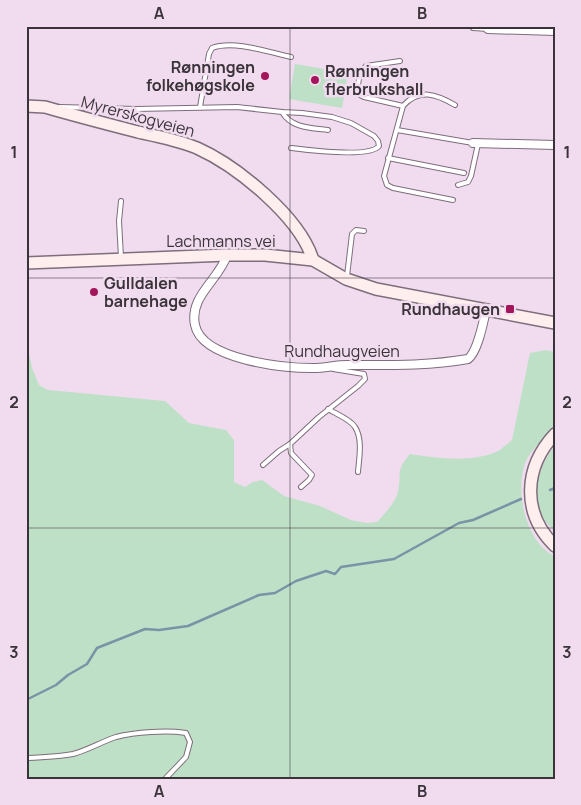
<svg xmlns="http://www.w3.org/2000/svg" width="581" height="805" font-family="Manrope,sans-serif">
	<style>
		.green { fill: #bee0c7 }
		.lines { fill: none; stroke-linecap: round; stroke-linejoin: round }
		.stream { stroke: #7a93a6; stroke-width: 2.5 }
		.lane-casing { stroke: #7e6d7c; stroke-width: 6 }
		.street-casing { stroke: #7e6d7c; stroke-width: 10 }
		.secondary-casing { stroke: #7e6d7c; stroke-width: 14 }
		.lane { stroke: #fff; stroke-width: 4 }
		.street { stroke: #fff; stroke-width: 8 }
		.secondary { stroke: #feeeed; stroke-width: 11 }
		.grid { fill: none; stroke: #3b333a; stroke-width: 1; stroke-opacity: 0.55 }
		.poi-dot { fill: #a3165b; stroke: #f0dcee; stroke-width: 2 }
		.labels { text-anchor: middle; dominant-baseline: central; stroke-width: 5; stroke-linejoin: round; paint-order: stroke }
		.poi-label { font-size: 16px; font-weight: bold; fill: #3b333a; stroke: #f0dcee; text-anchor: end }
		.street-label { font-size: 16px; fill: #3b333a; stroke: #f0dcee }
		.neatline { fill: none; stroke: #3b333a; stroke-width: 2 }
		.grid-label { font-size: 16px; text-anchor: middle; font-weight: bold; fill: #3b333a }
	</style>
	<rect width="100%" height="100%" fill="#f0dcee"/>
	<!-- green -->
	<g class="green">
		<path d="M295,64L348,73L342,108L289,99Z"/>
		<path d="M26,339L32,368L39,385L48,390L165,401L189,423L226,430L234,440V482L245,487L253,482L262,480L284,496L320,506L351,520L367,523L377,522C385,513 395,503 398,492C402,473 395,471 410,454C438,458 469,463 496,452C502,449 507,444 512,440L530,353L546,350L555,352V428C544,438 527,453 524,467C517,493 524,527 542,547C546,551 551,554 555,557V779H26Z"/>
		<path d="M555,446V531C549,526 543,519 540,513C530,494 541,461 555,446Z"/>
	</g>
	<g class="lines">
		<!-- stream -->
		<g class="stream">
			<path d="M550,490L555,488"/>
			<path d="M26,700L56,685L68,675L87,664L97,648L145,629L159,630L188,626L259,595L275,593L296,581L326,571L335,574L341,567L394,559L459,523L473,520L521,499"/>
		</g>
		<defs>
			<g id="lane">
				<path d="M473,28L488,29"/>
				<path d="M400,61L366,66C359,72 357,85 358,94L364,97L403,106"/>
				<path d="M60,107L136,109L237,107L282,112L302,113L332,117L351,123L374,136L378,141L379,146C370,158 307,150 291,148"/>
				<path d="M200,107L209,54L212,48C234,40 268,52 291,57"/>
				<path d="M282,112C291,128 311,128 328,130"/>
				<path d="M397,130L473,143"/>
				<path d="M388,158L464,173"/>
				<path d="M458,185L468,182L471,176L478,144"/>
				<path d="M453,200L393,188L387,185L384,176L403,106C419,88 436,94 455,105"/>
				<path d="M121,257L119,221L121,201"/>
				<path d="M347,276L352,234L356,230L364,231"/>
				<path d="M328,409C336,414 350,419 355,427C363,439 359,459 358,472"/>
				<path d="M290,444L291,453L312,475L309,480L301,487"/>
				<path d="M263,465L279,451L290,444L319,417L358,386L365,379L364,374L333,369"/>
				<path d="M26,758C42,757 58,757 73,754C88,750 101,742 116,737C135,732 167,730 186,733L190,742L186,757L165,779"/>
			</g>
			<g id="street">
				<path d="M488,29L555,31"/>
				<path d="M473,143L555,145"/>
				<path d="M227,255C219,280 189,296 195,325C202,360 284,368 313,368C325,368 336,365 347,365C388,365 428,366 468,359C478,351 483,323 486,310"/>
			</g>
			<g id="secondary">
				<path d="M26,106L45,107C76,116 107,124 138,132C157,136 178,140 197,148C237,166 300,217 313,260"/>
				<path d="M26,263L227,255H265L313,260L346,279L376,289L555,323"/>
				<path d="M555,434C524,467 521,513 555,546"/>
			</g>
		</defs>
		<!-- lane casing -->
		<use href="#lane" class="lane-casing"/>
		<!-- street casing -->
		<use href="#street" class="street-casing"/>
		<!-- secondary casing -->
		<use href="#secondary" class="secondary-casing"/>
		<!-- lane -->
		<use href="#lane" class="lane"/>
		<!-- street -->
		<use href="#street" class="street"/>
		<!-- secondary -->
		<use href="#secondary" class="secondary"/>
	</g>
	<!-- grid -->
	<path class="grid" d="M290,26V779M26,278H555M26,528H555"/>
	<!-- markers -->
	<g class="poi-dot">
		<circle cx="265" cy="76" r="5"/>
		<circle cx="315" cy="80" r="5"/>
		<circle cx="94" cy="292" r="5"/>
		<rect x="505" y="304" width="10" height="10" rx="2.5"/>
	</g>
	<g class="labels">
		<!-- poi labels -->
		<g class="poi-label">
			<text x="255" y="67">Rønningen<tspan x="255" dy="18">folkehøgskole</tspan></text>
			<text x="325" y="71" text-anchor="start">Rønningen<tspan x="325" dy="18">flerbrukshall</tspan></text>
			<text x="104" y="283" text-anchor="start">Gulldalen<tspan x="104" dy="18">barnehage</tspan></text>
			<text x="500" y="309">Rundhaugen</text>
		</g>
		<!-- street labels -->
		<g class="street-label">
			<text transform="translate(138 116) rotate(15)">Myrerskogveien</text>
			<text x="221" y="241">Lachmanns vei</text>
			<text x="342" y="351">Rundhaugveien</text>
		</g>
	</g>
	<!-- border -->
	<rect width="581" height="805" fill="none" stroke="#f0dcee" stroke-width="55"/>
	<rect x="28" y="28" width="526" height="750" class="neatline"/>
	<g class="grid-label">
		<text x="159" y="19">A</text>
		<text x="422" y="19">B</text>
		<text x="14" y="158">1</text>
		<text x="567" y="158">1</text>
		<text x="14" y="408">2</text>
		<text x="567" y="408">2</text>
		<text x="14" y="658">3</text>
		<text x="567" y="658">3</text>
		<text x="159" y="797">A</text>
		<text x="422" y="797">B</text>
	</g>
</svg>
